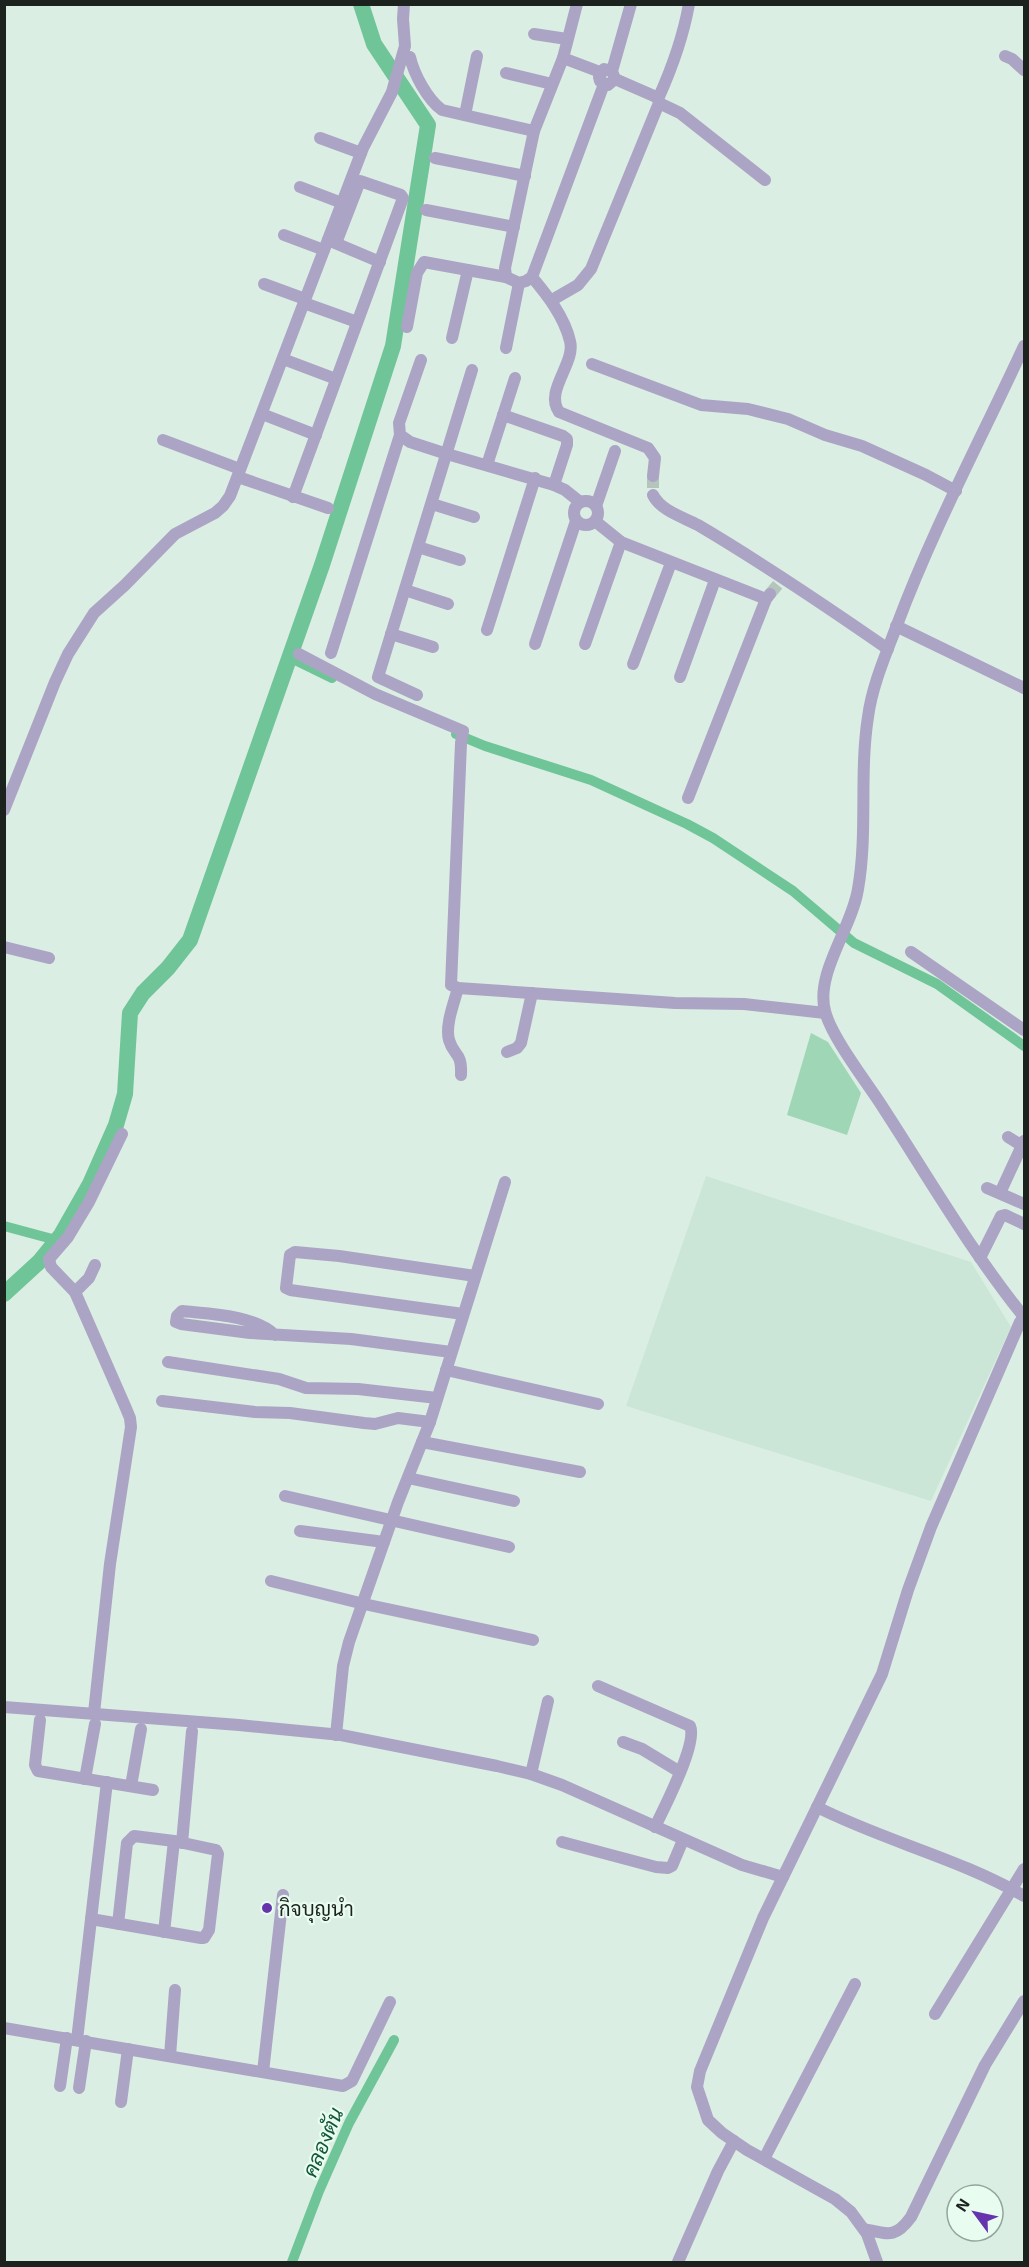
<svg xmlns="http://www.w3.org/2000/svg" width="1029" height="2267" font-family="'Exo 2',Sarabun,sans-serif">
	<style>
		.built { fill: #cbe6d6 }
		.green { fill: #9ed6b6 }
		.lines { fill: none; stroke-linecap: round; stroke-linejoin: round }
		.canal { stroke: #70c598; stroke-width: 10 }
		.river { stroke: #70c598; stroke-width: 16 }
		.minor-tunnel { stroke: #b5c5bc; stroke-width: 12; stroke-dasharray: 12 6; stroke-linecap: butt }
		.minor { stroke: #aca4c4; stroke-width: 12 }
		.poi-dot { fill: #6635ad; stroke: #e8fcf0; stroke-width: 2 }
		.labels { text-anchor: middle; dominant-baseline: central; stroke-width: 4.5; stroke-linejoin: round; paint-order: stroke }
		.poi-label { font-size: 20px; fill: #1c231f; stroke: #e8fcf0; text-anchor: start }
		.water-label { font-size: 21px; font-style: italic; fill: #145639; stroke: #e8fcf0 }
	</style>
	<rect width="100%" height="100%" fill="#dbeee3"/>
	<!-- built -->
	<path class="built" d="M706,1176L971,1262L1011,1327L931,1501L626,1406Z"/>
	<!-- green -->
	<path class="green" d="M811,1033L828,1042L861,1093L847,1135L787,1115Z"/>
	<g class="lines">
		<!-- canal -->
		<g class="canal">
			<path d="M289,657L332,678"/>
			<path d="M456,734L485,746L591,780L687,824L713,838L793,891L854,943L937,984L1024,1046"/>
			<path d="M4,1226L56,1240"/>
			<path d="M292,2262L319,2191L349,2123L394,2040"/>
		</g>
		<!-- river -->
		<path class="river" d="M4,1294L39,1262L61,1235L90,1184L116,1125L125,1094L130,1013L143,993L168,968L190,940L322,565L393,346L428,125L374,44L361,4"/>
		<!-- minor-tunnel -->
		<g class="minor-tunnel">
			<path d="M653,476V495"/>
			<path d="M770,594L780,582"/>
		</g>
		<!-- minor -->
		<g class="minor">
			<path d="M534,34L567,39"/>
			<path d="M1005,56L1012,59L1024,70"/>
			<path d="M410,57C414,74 427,99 442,110L534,131L563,58L600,72"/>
			<path d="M563,58L577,4"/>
			<path d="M612,71L604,69L599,77L600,81L608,85L615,79L612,71L631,4"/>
			<path d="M506,73L552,84"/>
			<path d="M658,99C672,68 683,38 689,4"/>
			<path d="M659,103L680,113L765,180"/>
			<path d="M465,115L477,56"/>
			<path d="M534,131L505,268L506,277L519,283L526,281L532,277L604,84"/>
			<path d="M320,138L361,153"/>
			<path d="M435,158L525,176"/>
			<path d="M300,187L342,203"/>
			<path d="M426,210L514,227"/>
			<path d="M284,235L324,250"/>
			<path d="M328,240L380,262"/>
			<path d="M532,277C547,295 564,316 570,341C576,363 544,391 559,412L648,448L655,458L653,476"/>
			<path d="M264,284L305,299"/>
			<path d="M552,300L578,285L591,269L659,103L658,99L654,96L615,79"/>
			<path d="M304,303L357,322"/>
			<path d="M407,327L417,273L424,262L506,277"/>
			<path d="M452,338L468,270"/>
			<path d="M506,348L519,283"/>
			<path d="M283,359L336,379"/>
			<path d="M421,360L399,423L400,435L410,442L447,454L554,485L565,490L580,502"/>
			<path d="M592,364L701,405L748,409L788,419L825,435L862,446L926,475L956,491"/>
			<path d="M262,414L316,435"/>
			<path d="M503,415L563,436L567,439V445L554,485"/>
			<path d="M163,440L240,469"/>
			<path d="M487,465L515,378"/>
			<path d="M238,477L328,508"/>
			<path d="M653,495C661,511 683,517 698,525C764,564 826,606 888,649"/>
			<path d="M293,497L403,198L401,195L360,181L336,243"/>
			<circle cx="586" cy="513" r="12"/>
			<path d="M432,504L474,517"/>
			<path d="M596,506L615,451"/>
			<path d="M595,521L621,542L766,599"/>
			<path d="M418,547L460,560"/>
			<path d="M405,590L448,604"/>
			<path d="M896,626L1024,688"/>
			<path d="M487,630L535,478"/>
			<path d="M391,634L433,647"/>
			<path d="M535,644L576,521"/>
			<path d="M585,644L621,542"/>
			<path d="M331,653L400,435"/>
			<path d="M299,654L375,694L463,731L461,743L451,985L458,988L675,1003L744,1004L825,1013"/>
			<path d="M633,664L671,563"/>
			<path d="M680,677L715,580"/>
			<path d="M417,695L378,677L472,370"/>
			<path d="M688,798L766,599L770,594"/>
			<path d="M4,810L55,682L68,654L94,613L125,585L175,534L215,513L223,506L230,496L363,148L392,92L405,46L403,19L404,4"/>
			<path d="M4,947L49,958"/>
			<path d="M911,952L1024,1030"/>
			<path d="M458,988C454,1003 445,1025 449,1040C454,1057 462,1051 461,1075"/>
			<path d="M507,1052L517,1048L521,1043L532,993"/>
			<path d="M1008,1137L1024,1147"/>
			<path d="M987,1188L1024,1204"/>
			<path d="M1000,1193L1024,1141"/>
			<path d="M980,1258L1001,1216L1005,1215L1024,1224"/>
			<path d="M75,1292L51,1267L49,1259L68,1237L89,1202L122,1134"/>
			<path d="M463,1314L290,1290L286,1288L290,1255L295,1252L339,1256L475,1276"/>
			<path d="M1024,1317C970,1250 927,1175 880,1103C865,1080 831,1036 825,1011C815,973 852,928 858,889C868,832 859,774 868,717C872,686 886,654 897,625C933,529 981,439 1024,346"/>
			<path d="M275,1335C254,1315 210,1314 182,1311L177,1316L176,1322L181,1324L250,1333L351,1339L451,1352"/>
			<path d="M168,1362L279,1379L306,1388L358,1389L437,1398"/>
			<path d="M446,1370L598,1404"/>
			<path d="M162,1401L255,1412L290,1413L364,1423L375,1424L398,1418L430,1422"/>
			<path d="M422,1442L580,1472"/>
			<path d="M408,1478L514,1501"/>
			<path d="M285,1496L509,1547"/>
			<path d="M300,1531L384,1542"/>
			<path d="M271,1581L364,1604L533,1640"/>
			<path d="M598,1686L690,1726C698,1743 664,1808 655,1827"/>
			<path d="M4,1707L239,1725L341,1735L497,1766L531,1774L562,1785L742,1865L783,1877"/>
			<path d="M94,1713L110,1564L131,1427L130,1418L125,1406L75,1292L89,1278L95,1265"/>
			<path d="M40,1720L35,1765L38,1771L153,1790"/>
			<path d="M336,1735L343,1666L349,1642L398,1502L430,1422L505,1182"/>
			<path d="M623,1742L642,1749L680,1772"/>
			<path d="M531,1774L548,1701"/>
			<path d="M85,1779L95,1724"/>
			<path d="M131,1786L141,1729"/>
			<path d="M817,1807C884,1841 958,1858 1024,1896"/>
			<path d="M562,1842L656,1867L668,1868L672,1866L683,1840"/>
			<path d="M182,1843L192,1731"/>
			<path d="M91,1919L201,1938H204L209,1930L218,1854L216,1850L174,1841L134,1836L127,1843L118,1924"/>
			<path d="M164,1932L174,1841"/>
			<path d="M935,2014L1024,1869"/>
			<path d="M4,2028L343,2086L352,2081L390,2002"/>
			<path d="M77,2040L107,1782"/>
			<path d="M170,2056L175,1990"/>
			<path d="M263,2072L283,1895"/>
			<path d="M60,2086L67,2038"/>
			<path d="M79,2088L86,2041"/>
			<path d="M121,2102L128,2049"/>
			<path d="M764,2159L855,1984"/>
			<path d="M864,2229C888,2234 895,2239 911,2217L985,2065L1024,2001"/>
			<path d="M678,2262L718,2171L734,2141"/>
			<path d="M877,2262L867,2234L851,2212L835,2199L747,2150L722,2133L708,2120L697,2087L700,2071L763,1918L882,1674L908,1590L931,1527L1020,1322L1024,1317"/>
		</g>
	</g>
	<!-- markers -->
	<circle class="poi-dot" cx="267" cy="1908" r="6"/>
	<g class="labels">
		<!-- poi labels -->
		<g class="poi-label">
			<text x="279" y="1908">กิจบุญนำ</text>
		</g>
		<!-- water labels -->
		<g class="water-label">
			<text transform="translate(322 2142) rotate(-67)">คลองตัน</text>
		</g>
	</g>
	<!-- border -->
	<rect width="1029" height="2267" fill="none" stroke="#1c231f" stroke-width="12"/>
	<!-- north arrow -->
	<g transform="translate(975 2213) rotate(303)"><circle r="28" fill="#e8fcf0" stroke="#96a59c" stroke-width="1.5"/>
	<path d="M0-4.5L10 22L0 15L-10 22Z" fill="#6635ad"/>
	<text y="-9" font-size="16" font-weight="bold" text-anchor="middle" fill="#1c231f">N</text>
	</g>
</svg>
